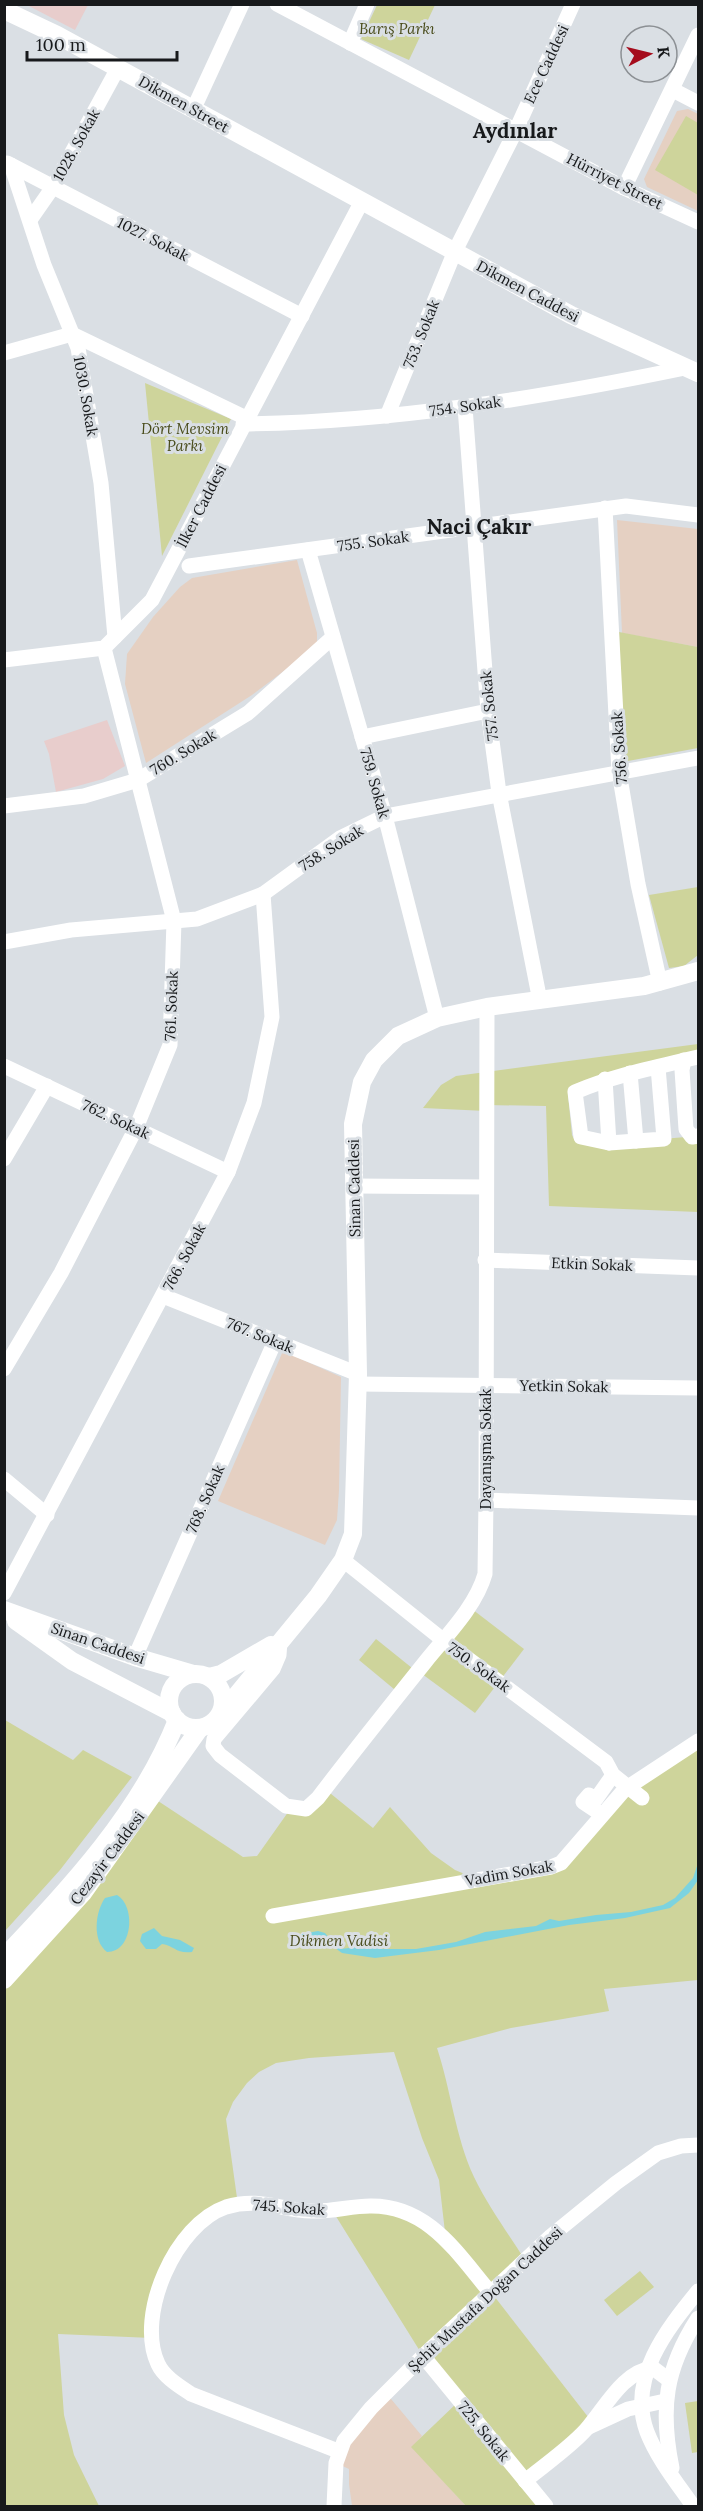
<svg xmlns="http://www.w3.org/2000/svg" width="703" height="2511" font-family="Lora,serif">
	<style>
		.education { fill: #e5d0c2 }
		.medical { fill: #e8cdcc }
		.green { fill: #ced49b }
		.water { fill: #7cd3df }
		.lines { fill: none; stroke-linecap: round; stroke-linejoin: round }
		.minor { stroke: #fff; stroke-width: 15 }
		.major { stroke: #fff; stroke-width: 18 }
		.labels { text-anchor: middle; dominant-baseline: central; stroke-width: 6; stroke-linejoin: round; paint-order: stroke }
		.park-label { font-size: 15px; font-style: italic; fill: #494c1b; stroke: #dadfe4 }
		.street-label { font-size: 15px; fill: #17191b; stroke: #dadfe4 }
		.district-label { font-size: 21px; font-weight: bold; fill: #17191b; stroke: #dadfe4 }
	</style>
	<rect width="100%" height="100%" fill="#dadfe4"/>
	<!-- education -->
	<g class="education">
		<path d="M688,109L698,114V211L647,187L644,179L677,111Z"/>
		<path d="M617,520L698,529V647L622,633Z"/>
		<path d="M297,560L317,633V646L252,695L146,763L125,684L127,654L153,617L180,587L192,578Z"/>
		<path d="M283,1351L341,1377L339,1490L337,1520L325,1545L218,1501Z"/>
		<path d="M386,2393L422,2436L412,2447L466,2506H352L349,2484V2469L336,2463Z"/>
	</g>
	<!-- medical -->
	<g class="medical">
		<path d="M27,5H88L75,30Z"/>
		<path d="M107,720L125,766L103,779L56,792L49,754L44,741Z"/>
	</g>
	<!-- green -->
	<g class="green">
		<path d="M377,5H435L409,60L361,39Z"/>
		<path d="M686,116L698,123V195L655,170Z"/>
		<path d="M145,383L231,419L162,556Z"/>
		<path d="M619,632L698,647V748L628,761L623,754Z"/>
		<path d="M698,887V955L684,966L669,968L649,895Z"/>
		<path d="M698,1044V1057L568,1095L572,1135L575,1141L590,1145L698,1136V1212L549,1206L546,1106L487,1105L486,1111L423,1108L441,1085L456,1076Z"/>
		<path d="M468,1606L524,1649L475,1713L418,1671Z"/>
		<path d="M376,1639L417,1672L400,1694L359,1660Z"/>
		<path d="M5,1720L73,1760L83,1750L132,1777L60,1870L5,1931Z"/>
		<path d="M698,1741V1980L604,1989L609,2011L511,2028L437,2048C451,2090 455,2136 474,2177C488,2206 508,2233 525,2260L491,2292L592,2422L526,2481L546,2506H466L411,2447L459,2401L423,2356L332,2210L369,2206L445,2232L439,2180L422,2138L394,2052L309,2058L276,2063L259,2072L247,2083L233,2102L226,2119L238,2205L204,2218L168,2266L152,2338L58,2334L64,2415L74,2455L99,2506H5V1980L152,1797L243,1857L257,1856L291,1808L297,1809L325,1789L373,1828L390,1807L431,1853L455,1870L477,1879L551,1867L601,1814Z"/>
		<path d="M640,2271L654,2287L617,2316L604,2300Z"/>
		<path d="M698,2401V2452L692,2453L685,2403Z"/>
	</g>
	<!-- water -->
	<g class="water">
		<path d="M698,1863V1880L689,1893L670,1908L625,1918L569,1925L439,1950L375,1958L342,1953L324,1940L309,1941L301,1934L318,1931L325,1933L333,1943L341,1949L372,1945L382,1949H416L456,1942L485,1932L536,1926L550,1919L559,1921L596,1915L631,1912L663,1905L675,1898L693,1878Z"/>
		<path d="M117,1895C136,1906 133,1952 107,1952C92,1941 95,1912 105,1898Z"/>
		<path d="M154,1928L162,1936L180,1940L194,1948L192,1952C176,1954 175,1946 162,1944L156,1949H146L140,1941L142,1934Z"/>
	</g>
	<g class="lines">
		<!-- minor -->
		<g class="minor">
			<path d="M277,4L624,188L698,222"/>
			<path d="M350,43L367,4"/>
			<path d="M673,90L698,103"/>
			<path d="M193,110L242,4"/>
			<path d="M7,163L302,316"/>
			<path d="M11,165L44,265L78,348L101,483L115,637"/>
			<path d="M624,188L698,35"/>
			<path d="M30,220L53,187L118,68"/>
			<path d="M4,353L72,334L246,418"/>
			<path d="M465,407L488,711L499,793L540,1001"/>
			<path d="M387,416L455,251L516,130L573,4"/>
			<path d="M243,424C392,422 540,398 685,368"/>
			<path d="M605,508L619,772L638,884L660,983"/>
			<path d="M308,550L385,816L437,1018"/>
			<path d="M189,566L626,506L698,515"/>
			<path d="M4,660L104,648L152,600L362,201"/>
			<path d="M362,737L488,711"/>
			<path d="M4,806L84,796L138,780L248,713L333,637"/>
			<path d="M4,942L71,930L197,919L263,894L340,838L385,816L698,758"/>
			<path d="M684,1060L682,1070L686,1129L692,1137L698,1136"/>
			<path d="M4,1066L228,1172"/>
			<path d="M658,1067L664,1139L609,1143L581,1137L575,1092C615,1075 657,1067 698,1057"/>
			<path d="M630,1073L636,1141"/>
			<path d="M605,1079L609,1143"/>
			<path d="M4,1159L47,1086"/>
			<path d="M355,1186L486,1187"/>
			<path d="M485,1260L698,1268"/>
			<path d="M163,1296L358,1374"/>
			<path d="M4,1369L61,1273L136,1128L170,1045L174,921L104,648"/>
			<path d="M358,1384L698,1388"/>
			<path d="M4,1479L47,1515"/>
			<path d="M486,1500L698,1508"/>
			<path d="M343,1560L443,1640L606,1762L613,1775L642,1798"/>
			<path d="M4,1593L228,1172L254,1103L272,1017L263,894"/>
			<path d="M280,1641L279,1655L273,1669L214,1739L213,1746L220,1755L286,1806L306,1809L318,1798C353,1752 390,1706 426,1661C447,1635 476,1606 485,1574L486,1500L487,1007"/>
			<path d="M135,1657L275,1341"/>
			<path d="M601,1814L583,1802L589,1795L596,1799L613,1775"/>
			<path d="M273,1916L551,1867L561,1863L625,1789L698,1741"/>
			<path d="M423,2356L546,2506"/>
			<path d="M589,2427L628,2409L665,2401"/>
			<path d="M338,2451L191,2394C179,2386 164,2377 158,2364C135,2315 176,2224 226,2207C259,2197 281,2210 311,2211C331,2212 351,2206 370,2206C428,2205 457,2253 490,2292"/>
			<path d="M672,2468C660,2409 665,2369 698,2318"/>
			<path d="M525,2481C543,2466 575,2444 589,2426C606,2406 624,2371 653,2368L669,2380"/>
			<path d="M334,2506L336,2463L344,2441L371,2408L423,2356L551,2236L616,2183L658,2153L681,2146L698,2145"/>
			<path d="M693,2506C677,2483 657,2458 647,2432C627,2379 667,2329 698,2291"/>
		</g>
		<!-- major -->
		<g class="major">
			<path d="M4,10L57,35L571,315L698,373"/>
			<path d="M4,1610L135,1657L193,1674"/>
			<path d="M16,1621L72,1661L172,1713"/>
			<circle cx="196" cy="1701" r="27"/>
			<path d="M209,1677L221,1674L271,1645"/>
			<path d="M221,1714L318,1596L343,1560L353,1534L358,1374L353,1124L362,1082L374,1060L398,1036L437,1018L487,1007L644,986L698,971"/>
			<path d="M4,1957C71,1886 141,1812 177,1720"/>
			<path d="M4,1980L83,1893L200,1728"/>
		</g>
	</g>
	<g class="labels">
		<!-- park labels -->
		<g class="park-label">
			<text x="397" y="28">Barış Parkı</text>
			<text x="185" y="428">Dört Mevsim<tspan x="185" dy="17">Parkı</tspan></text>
			<text x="339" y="1940">Dikmen Vadisi</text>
		</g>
		<!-- street labels -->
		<g class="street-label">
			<text transform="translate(546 64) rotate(-65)">Ece Caddesi</text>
			<text transform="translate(184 104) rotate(29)">Dikmen Street</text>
			<text transform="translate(76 145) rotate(-61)">1028. Sokak</text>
			<text transform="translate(615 181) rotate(27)">Hürriyet Street</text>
			<text transform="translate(153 239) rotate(27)">1027. Sokak</text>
			<text transform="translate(528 291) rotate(28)">Dikmen Caddesi</text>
			<text transform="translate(421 334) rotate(-68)">753. Sokak</text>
			<text transform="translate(86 396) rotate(80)">1030. Sokak</text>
			<text transform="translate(465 406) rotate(-8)">754. Sokak</text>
			<text transform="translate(201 506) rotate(-63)">İlker Caddesi</text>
			<text transform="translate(373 541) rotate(-8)">755. Sokak</text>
			<text transform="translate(489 706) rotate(-96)">757. Sokak</text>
			<text transform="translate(619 748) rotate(-94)">756. Sokak</text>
			<text transform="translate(183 752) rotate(-31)">760. Sokak</text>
			<text transform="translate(375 783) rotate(74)">759. Sokak</text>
			<text transform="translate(331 848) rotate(-32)">758. Sokak</text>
			<text transform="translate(171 1006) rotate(-88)">761. Sokak</text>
			<text transform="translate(116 1119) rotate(25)">762. Sokak</text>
			<text transform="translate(354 1188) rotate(-91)">Sinan Caddesi</text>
			<text transform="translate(184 1257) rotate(-62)">766. Sokak</text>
			<text transform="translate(592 1264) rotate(2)">Etkin Sokak</text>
			<text transform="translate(260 1335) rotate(22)">767. Sokak</text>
			<text transform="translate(564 1386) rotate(1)">Yetkin Sokak</text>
			<text transform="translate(485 1449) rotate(-90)">Dayanışma Sokak</text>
			<text transform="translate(205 1499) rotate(-66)">768. Sokak</text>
			<text transform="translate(98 1643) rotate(19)">Sinan Caddesi</text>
			<text transform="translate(479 1667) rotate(36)">750. Sokak</text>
			<text transform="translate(107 1858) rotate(-53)">Cezayir Caddesi</text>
			<text transform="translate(509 1873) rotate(-10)">Vadim Sokak</text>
			<text transform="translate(289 2207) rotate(4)">745. Sokak</text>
			<text transform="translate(485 2299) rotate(-43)">Şehit Mustafa Doğan Caddesi</text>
			<text transform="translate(484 2431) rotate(51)">725. Sokak</text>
		</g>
		<!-- district labels -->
		<g class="district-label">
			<text x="515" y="130">Aydınlar</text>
			<text x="479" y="526">Naci Çakır</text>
		</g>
	</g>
	<!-- border -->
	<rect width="703" height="2511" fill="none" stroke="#17191b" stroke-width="12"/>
	<!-- north arrow -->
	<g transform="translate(649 54) rotate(83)"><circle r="28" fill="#dadfe4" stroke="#8c9094" stroke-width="1.5"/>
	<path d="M0-4.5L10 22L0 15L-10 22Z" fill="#a50c1c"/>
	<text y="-9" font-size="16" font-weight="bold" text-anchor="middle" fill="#17191b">K</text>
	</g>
	<!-- scale -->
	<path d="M27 51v9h150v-9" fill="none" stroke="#17191b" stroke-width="3"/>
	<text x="36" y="51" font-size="18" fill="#17191b" stroke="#dadfe4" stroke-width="4.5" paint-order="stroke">100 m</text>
</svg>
